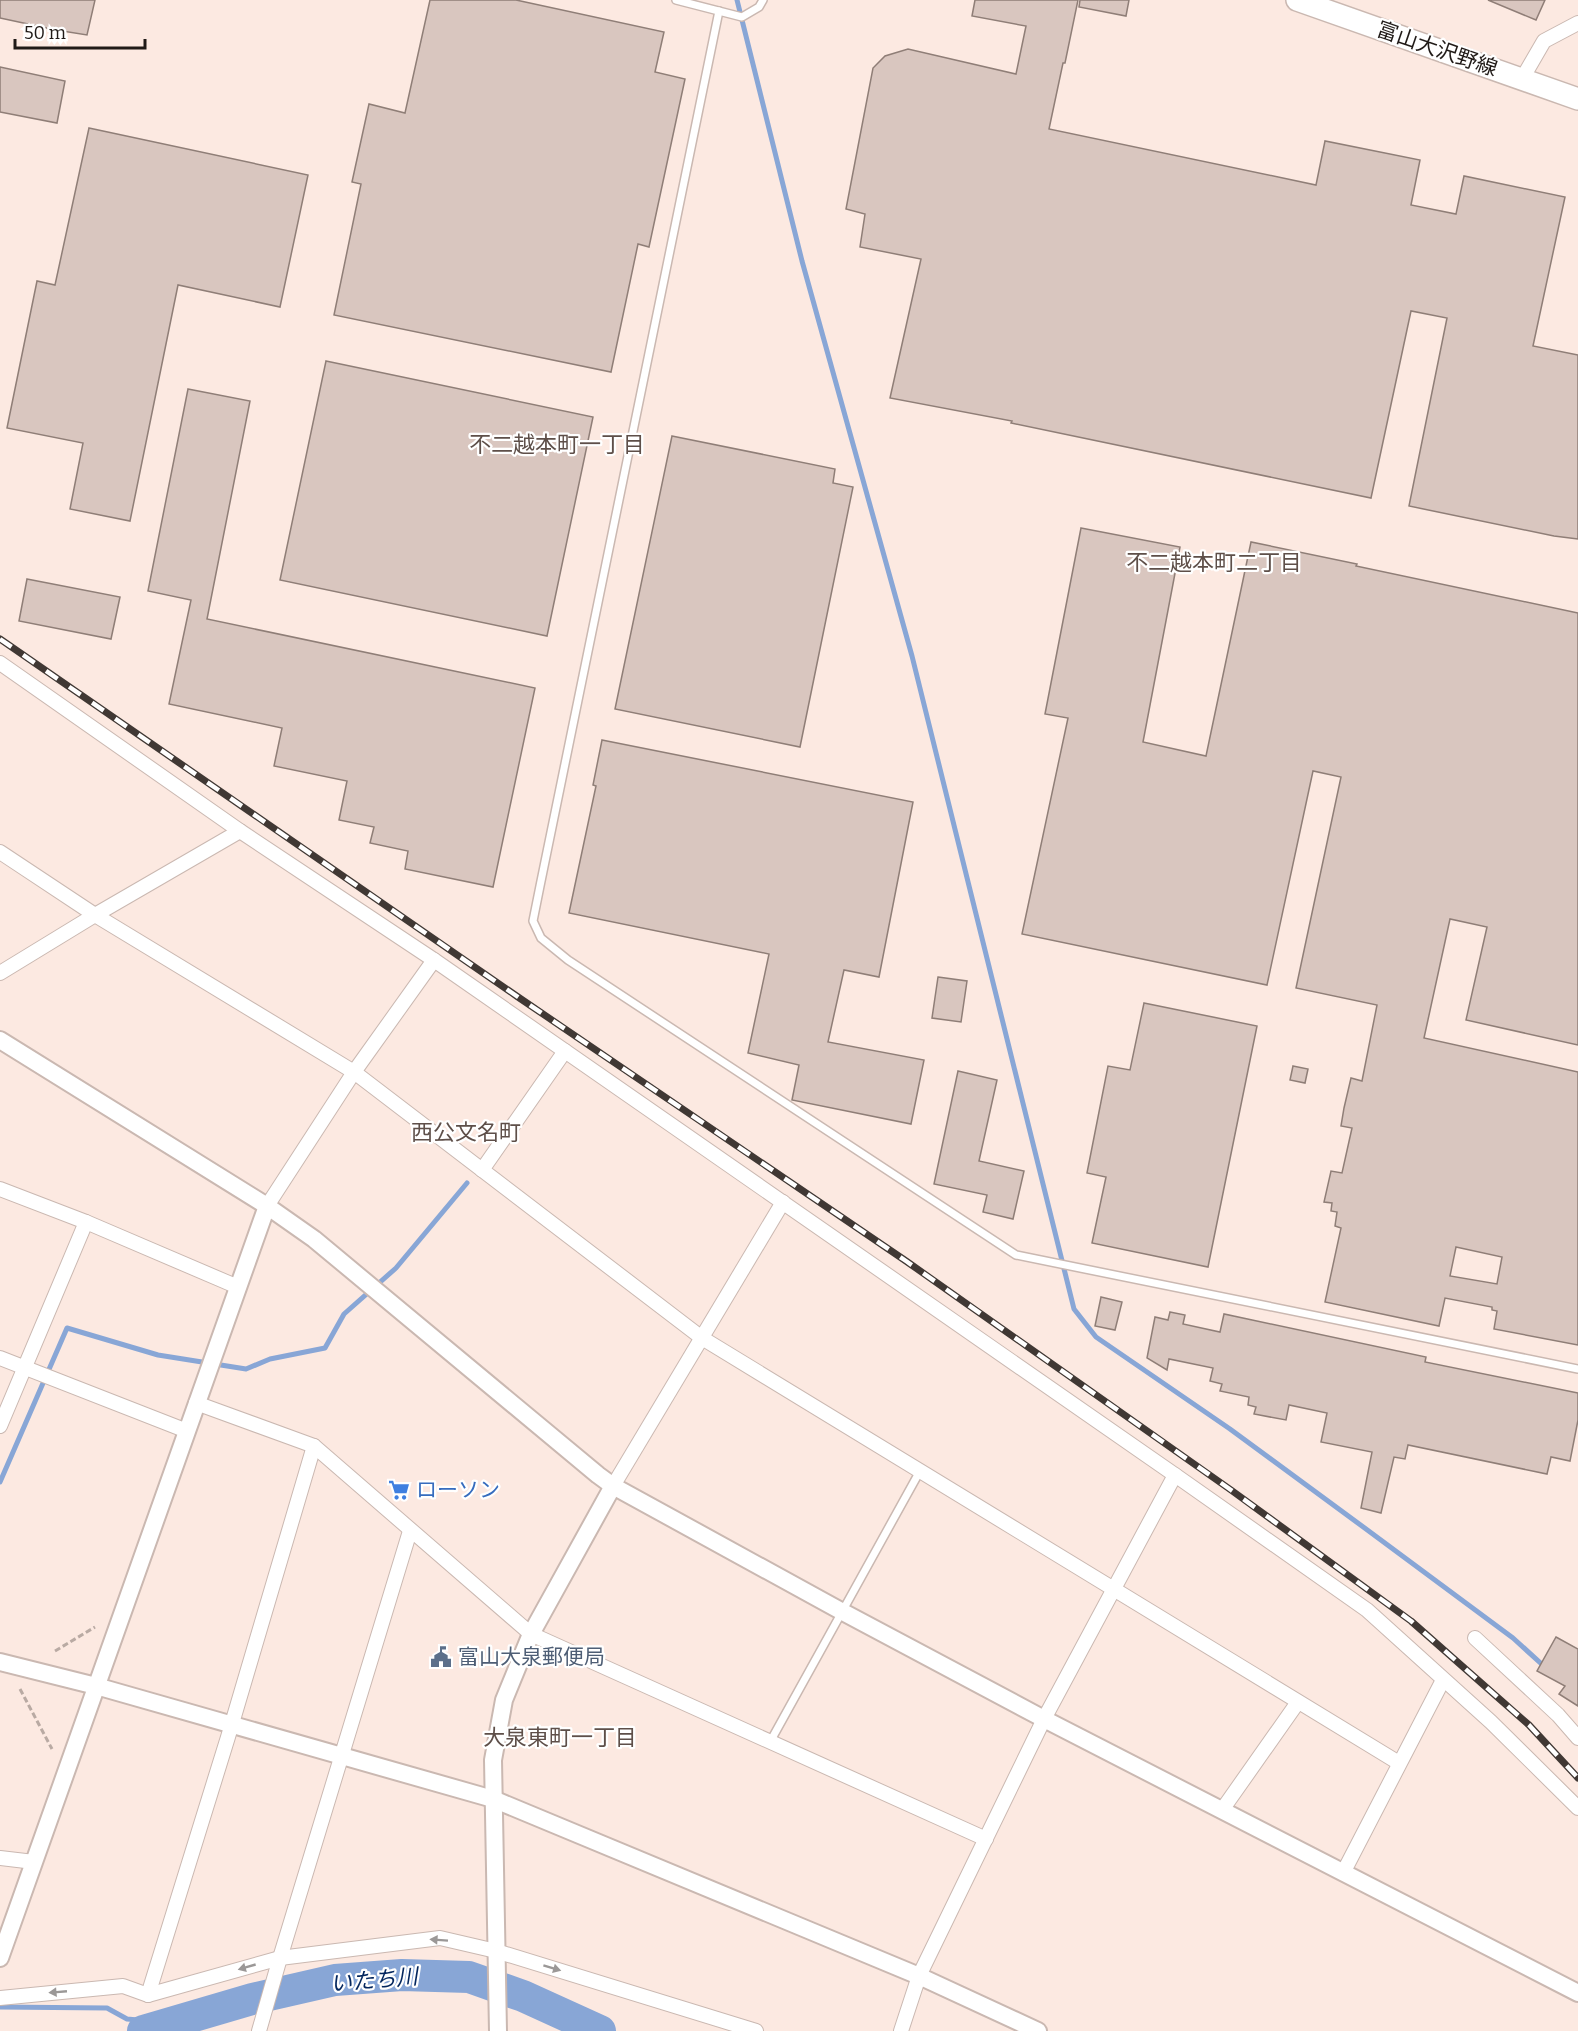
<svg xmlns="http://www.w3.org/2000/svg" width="1578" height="2031" font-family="Bitter,'Noto Sans JP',serif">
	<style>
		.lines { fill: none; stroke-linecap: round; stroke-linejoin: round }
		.stream { stroke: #88a6d6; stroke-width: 5 }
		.river { stroke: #88a6d6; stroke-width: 32 }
		.building { fill: #d9c6bf; stroke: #8f7e77; stroke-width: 1.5; fill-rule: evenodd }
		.service-casing { stroke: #cab8b1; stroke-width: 10 }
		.minor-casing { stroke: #cab8b1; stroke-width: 16 }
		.tertiary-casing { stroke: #cab8b1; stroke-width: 20 }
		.primary-casing { stroke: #cab8b1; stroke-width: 24 }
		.path { stroke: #b9aaa3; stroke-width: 3; stroke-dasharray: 6 3; stroke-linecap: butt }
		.service { stroke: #fff; stroke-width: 7 }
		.minor { stroke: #fff; stroke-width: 14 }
		.tertiary { stroke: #fff; stroke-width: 16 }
		.primary { stroke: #fff; stroke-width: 21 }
		.rail-casing { stroke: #403834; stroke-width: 7 }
		.rail { stroke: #fff; stroke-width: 4.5; stroke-dasharray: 14; stroke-linecap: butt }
		.oneway { fill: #9b9897 }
		.labels { text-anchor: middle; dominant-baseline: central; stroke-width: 4.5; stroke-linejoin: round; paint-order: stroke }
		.street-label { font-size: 21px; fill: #201a17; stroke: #fff }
		.shop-label { font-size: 21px; fill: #366cbe; stroke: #fff; text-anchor: start }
		.service-label { font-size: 21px; fill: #4e5e75; stroke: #fff; text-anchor: start }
		.neighbourhood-label { font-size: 22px; fill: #5e4f49; stroke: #fff }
		.water-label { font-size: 22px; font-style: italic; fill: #03265e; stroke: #fff }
	</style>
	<rect width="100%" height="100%" fill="#fce9e1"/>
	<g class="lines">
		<!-- stream -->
		<g class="stream">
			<path d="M737,0L802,261L912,656L1074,1309L1096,1337L1230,1429L1366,1529L1513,1638L1546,1668"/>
			<path d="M0,1482L67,1328L158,1355L246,1369L270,1359L325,1348L344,1314L396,1268L467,1183"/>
			<path d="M0,2007L107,2008L127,2019L171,2023"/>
		</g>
		<!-- river -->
		<path class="river" d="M143,2031L252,1999L335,1980L402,1975L469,1977L523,1996L600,2031"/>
	</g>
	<!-- building -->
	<g class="building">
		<path d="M0,0H95L87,35L56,30L0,18Z"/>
		<path d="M430,0H516L664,32L655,72L685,79L649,247L638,244L611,372L334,315L361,184L352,182L369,104L405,113Z"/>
		<path d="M975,0H1078L1065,63H1063L1049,129L1316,185L1325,141L1420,160L1411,205L1456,214L1464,176L1565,197L1533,346L1578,355V539L1554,536L1409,506L1447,318L1411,311L1371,498L1011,423L1012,421L890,398L921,259L860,247L865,214L846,209L873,68L885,56L908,49L1016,74L1026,26L972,16Z"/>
		<path d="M1080,0H1129L1126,16L1079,7Z"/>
		<path d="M1488,0H1545L1536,20Z"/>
		<path d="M0,67L65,81L57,123L0,112Z"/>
		<path d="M89,128L308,175L280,307L178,285L130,521L70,509L83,443L7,428L37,281L55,285Z"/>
		<path d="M326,361L593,417L547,636L280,580Z"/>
		<path d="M188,389L250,401L207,619L535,688L493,887L405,869L408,851L370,843L374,827L339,820L347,781L274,766L282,728L169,704L191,600L148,591Z"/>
		<path d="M672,436L835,469L833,483L853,487L800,747L615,709Z"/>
		<path d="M1081,528L1180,547L1143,742L1206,756L1251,542L1357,564L1356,566L1578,613V1045L1466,1020L1487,927L1450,919L1424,1038L1578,1072V1345L1494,1329L1497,1311L1492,1310V1307L1445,1298L1439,1326L1325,1302L1341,1228L1335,1226L1337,1212L1331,1211L1332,1203L1324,1202L1331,1171L1342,1173L1352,1128L1341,1126L1344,1108L1351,1078L1362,1081L1377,1005L1296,988L1341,777L1313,771L1267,985L1022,934L1068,718L1045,714ZM1456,1247L1502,1257L1497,1284L1450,1276Z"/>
		<path d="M27,579L120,597L111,639L19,621Z"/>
		<path d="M602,740L913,802L879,977L844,970L828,1042L924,1060L911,1124L792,1100L799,1065L748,1053L769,954L569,913L596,786L593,785Z"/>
		<path d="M938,977L967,981L961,1022L932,1018Z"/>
		<path d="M1144,1003L1257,1026L1208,1267L1092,1243L1106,1177L1087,1173L1108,1066L1130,1070Z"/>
		<path d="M1293,1066L1308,1069L1305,1083L1290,1080Z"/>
		<path d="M958,1071L997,1080L979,1161L1024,1171L1013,1219L983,1212L987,1195L934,1184Z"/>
		<path d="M1101,1297L1122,1302L1115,1330L1095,1326Z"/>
		<path d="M1170,1312L1185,1315L1183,1324L1220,1332L1224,1314L1426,1357L1425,1362L1578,1393V1420L1570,1461L1551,1457L1547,1474L1408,1445L1405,1459L1394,1457L1381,1513L1361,1508L1372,1452L1321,1442L1327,1413L1289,1405L1286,1420L1254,1414L1256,1407L1248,1405L1249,1397L1220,1391L1222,1384L1210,1381L1213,1368L1169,1359L1167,1370L1147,1358L1155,1317L1168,1320Z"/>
		<path d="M1556,1637L1578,1649V1706L1559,1694L1565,1686L1537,1671Z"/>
	</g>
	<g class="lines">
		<defs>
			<g id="service">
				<path d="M676,0L742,17L759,7L763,0"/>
				<path d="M719,11L540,886L533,921L541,938L568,960L1016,1255L1578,1369"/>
				<path d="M770,1742L920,1471"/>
			</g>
			<g id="minor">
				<path d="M1522,79L1544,41L1578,23"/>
				<path d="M0,663L240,831L434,960L1175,1475L1367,1610L1491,1722L1578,1808"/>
				<path d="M0,852L95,915L354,1072L702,1338L1399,1763"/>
				<path d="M0,973L95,915L240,831"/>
				<path d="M482,1170L565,1051"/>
				<path d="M0,1189L86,1222L238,1287"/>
				<path d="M267,1206L354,1072L434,960"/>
				<path d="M0,1358L187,1431"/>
				<path d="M196,1403L314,1446L531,1634L986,1839"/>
				<path d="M0,1426L86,1222"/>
				<path d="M613,1486L783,1202"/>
				<path d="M1475,1638L1558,1715L1578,1738"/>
				<path d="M1222,1810L1298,1702"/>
				<path d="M0,1858L34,1862"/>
				<path d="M1343,1873L1443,1680"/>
				<path d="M148,1995L228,1737L314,1446"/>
				<path d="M0,1998L123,1986L148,1995L280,1958L440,1938L496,1951L756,2031"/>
				<path d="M259,2031L280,1958L410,1531"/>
				<path d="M901,2031L919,1976L1044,1719L1175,1475"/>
			</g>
			<g id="tertiary">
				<path d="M0,1040L267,1206L314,1239L598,1475L613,1486L841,1611L1044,1719L1578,1993"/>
				<path d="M0,1662L96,1686L493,1799L919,1976L1038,2031"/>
				<path d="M0,1958L267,1206"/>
				<path d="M498,2031L493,1760L504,1700L531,1634L613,1486"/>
			</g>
			<path id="primary" d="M1297,0L1578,99"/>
		</defs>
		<!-- service casing -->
		<use href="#service" class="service-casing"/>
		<!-- minor casing -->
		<use href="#minor" class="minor-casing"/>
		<!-- tertiary casing -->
		<use href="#tertiary" class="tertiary-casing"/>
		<!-- primary casing -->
		<use href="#primary" class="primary-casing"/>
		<!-- path -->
		<g class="path">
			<path d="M55,1651L95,1627"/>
			<path d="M20,1689L52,1749"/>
		</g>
		<!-- service -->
		<use href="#service" class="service"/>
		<!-- minor -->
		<use href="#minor" class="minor"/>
		<!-- tertiary -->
		<use href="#tertiary" class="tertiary"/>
		<!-- primary -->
		<use href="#primary" class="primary"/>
		<defs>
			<path id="rail" d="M0,639L518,997L906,1261L1231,1490L1411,1621L1529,1725L1578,1778"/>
		</defs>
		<!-- rail casing -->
		<use href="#rail" class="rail-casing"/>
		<!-- rail -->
		<use href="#rail" class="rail"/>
	</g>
	<!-- one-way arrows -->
	<defs><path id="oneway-solid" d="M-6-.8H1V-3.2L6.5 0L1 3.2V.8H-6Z" transform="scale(1.5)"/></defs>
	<g class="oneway">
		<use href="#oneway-solid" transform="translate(439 1940) rotate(-176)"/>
		<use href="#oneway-solid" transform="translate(247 1967) rotate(164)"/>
		<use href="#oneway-solid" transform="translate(552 1968) rotate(17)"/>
		<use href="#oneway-solid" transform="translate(58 1992) rotate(175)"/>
	</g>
	<!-- icons -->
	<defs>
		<symbol id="supermarket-bare" viewBox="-9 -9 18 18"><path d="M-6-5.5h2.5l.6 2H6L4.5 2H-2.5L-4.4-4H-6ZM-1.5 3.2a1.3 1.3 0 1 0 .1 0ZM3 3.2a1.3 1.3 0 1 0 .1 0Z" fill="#3f7fe0" stroke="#fff" stroke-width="2.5" paint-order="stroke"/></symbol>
		<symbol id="civic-bare" viewBox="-9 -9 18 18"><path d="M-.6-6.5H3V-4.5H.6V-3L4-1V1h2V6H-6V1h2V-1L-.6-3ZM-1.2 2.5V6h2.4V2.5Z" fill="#5c6f8a" stroke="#fff" stroke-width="2.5" paint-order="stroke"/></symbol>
	</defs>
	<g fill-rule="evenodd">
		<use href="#supermarket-bare" x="384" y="1475" width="30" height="30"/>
		<use href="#civic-bare" x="426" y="1642" width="30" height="30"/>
	</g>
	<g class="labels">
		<!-- street labels -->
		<g class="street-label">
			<text transform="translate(1437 49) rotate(19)">富山大沢野線</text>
		</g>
		<!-- shop labels -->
		<g class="shop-label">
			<text x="416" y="1490">ローソン</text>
		</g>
		<!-- service labels -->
		<g class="service-label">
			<text x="458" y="1657">富山大泉郵便局</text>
		</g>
		<!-- neighbourhood labels -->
		<g class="neighbourhood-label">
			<text x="557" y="444">不二越本町一丁目</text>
			<text x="1214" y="562">不二越本町二丁目</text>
			<text x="466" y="1132">西公文名町</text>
			<text x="560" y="1737">大泉東町一丁目</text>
		</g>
		<!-- water labels -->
		<g class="water-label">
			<text transform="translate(374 1980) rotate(-5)">いたち川</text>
		</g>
	</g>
	<!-- scale -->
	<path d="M15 39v9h130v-9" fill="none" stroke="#201a17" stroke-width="3"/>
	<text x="24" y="39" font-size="18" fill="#201a17" stroke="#ffffff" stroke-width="4.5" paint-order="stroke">50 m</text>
</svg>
